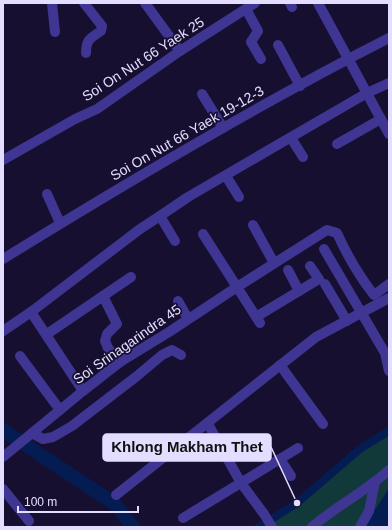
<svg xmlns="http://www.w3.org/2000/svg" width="392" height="530" font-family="Helvetica,sans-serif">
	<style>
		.green { fill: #11393a }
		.water { fill: #051c52 }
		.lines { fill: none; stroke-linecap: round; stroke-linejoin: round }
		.canal { stroke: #051c52; stroke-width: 8 }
		.river { stroke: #051c52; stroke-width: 14 }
		.minor { stroke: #3f3593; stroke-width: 10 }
		.labels { text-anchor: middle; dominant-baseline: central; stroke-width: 3.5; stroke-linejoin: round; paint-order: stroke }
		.street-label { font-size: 14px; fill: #e3ddff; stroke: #160f2f }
		.leader { fill: none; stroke: #e3ddff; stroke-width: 1.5 }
		.callout-dot { fill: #e3ddff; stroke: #160f2f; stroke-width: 1.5 }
		.callout { fill: #e3ddff; stroke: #e3ddff; stroke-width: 1.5 }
		.callout-label { font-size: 15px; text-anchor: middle; font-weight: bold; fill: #111 }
	</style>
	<rect width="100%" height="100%" fill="#160f2f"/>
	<!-- green -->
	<path class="green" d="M389,431V527H259L297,503L361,448Z"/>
	<!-- water -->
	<path class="water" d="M389,487V527H364L389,488Z"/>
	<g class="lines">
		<!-- canal -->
		<path class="canal" d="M259,527L297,503L361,448L389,431"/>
		<!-- river -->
		<path class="river" d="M3,430L115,504L133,527"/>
		<!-- minor -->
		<g class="minor">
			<path d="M52,3L55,32"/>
			<path d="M84,3L102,26L101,31C91,38 86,39 86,53"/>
			<path d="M145,3L180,51"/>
			<path d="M290,3L292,7"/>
			<path d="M318,3L389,134"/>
			<path d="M246,9L258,31L251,42L261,59"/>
			<path d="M278,45L300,86"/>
			<path d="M202,94L223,128"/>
			<path d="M291,138L303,157"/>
			<path d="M337,144L381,119"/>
			<path d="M3,160L75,119L97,109L180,51L255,3"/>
			<path d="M226,176L239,197"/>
			<path d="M47,194L60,223"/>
			<path d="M160,216L175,241"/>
			<path d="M253,225L274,263"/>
			<path d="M203,234L260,323"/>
			<path d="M324,249L385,353L389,371"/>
			<path d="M3,259C129,181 257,105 389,38"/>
			<path d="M288,270L299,291"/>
			<path d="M325,284L347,321"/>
			<path d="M103,296L117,324L107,334L105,341L108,348L120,362"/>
			<path d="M178,301L188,319"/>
			<path d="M31,312L83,391"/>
			<path d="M256,317L319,279L310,266"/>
			<path d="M3,331L31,312L140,229L160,216L188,197L367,93L389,83"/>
			<path d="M47,334L131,277"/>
			<path d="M20,356L60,410"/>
			<path d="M280,365L323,424"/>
			<path d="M208,424L241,483L264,514L272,527"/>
			<path d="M32,433L43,439L53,437L72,426L137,376L162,355L172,350L181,355"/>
			<path d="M3,457L83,391L120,362L169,332L237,287L327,230L337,233C347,255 359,276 374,295L389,284"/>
			<path d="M280,459L291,476"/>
			<path d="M3,489L29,521"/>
			<path d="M116,495L316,337L389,298"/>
			<path d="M183,518L298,448"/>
			<path d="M312,527C336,506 365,492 389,470"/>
			<path d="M360,527L369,511L375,482"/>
		</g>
	</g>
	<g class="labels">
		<!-- street labels -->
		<g class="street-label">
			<text transform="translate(143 59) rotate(-33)">Soi On Nut 66 Yaek 25</text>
			<text transform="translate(187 133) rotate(-30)">Soi On Nut 66 Yaek 19-12-3</text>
			<text transform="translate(127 344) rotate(-35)">Soi Srinagarindra 45</text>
		</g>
	</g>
	<!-- callouts -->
	<path class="leader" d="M297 503L271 447"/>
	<circle class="callout-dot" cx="297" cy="503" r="4"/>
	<rect class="callout" x="103" y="434" width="168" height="27" rx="4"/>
	<g class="callout-label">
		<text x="187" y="452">Khlong Makham Thet</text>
	</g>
	<!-- border -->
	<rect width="392" height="530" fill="none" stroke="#e3ddff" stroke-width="8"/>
	<!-- scale -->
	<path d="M18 506v6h120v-6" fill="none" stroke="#e3ddff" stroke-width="2"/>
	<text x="24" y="506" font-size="12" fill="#e3ddff" stroke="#160f2f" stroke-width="3" paint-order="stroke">100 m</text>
</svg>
